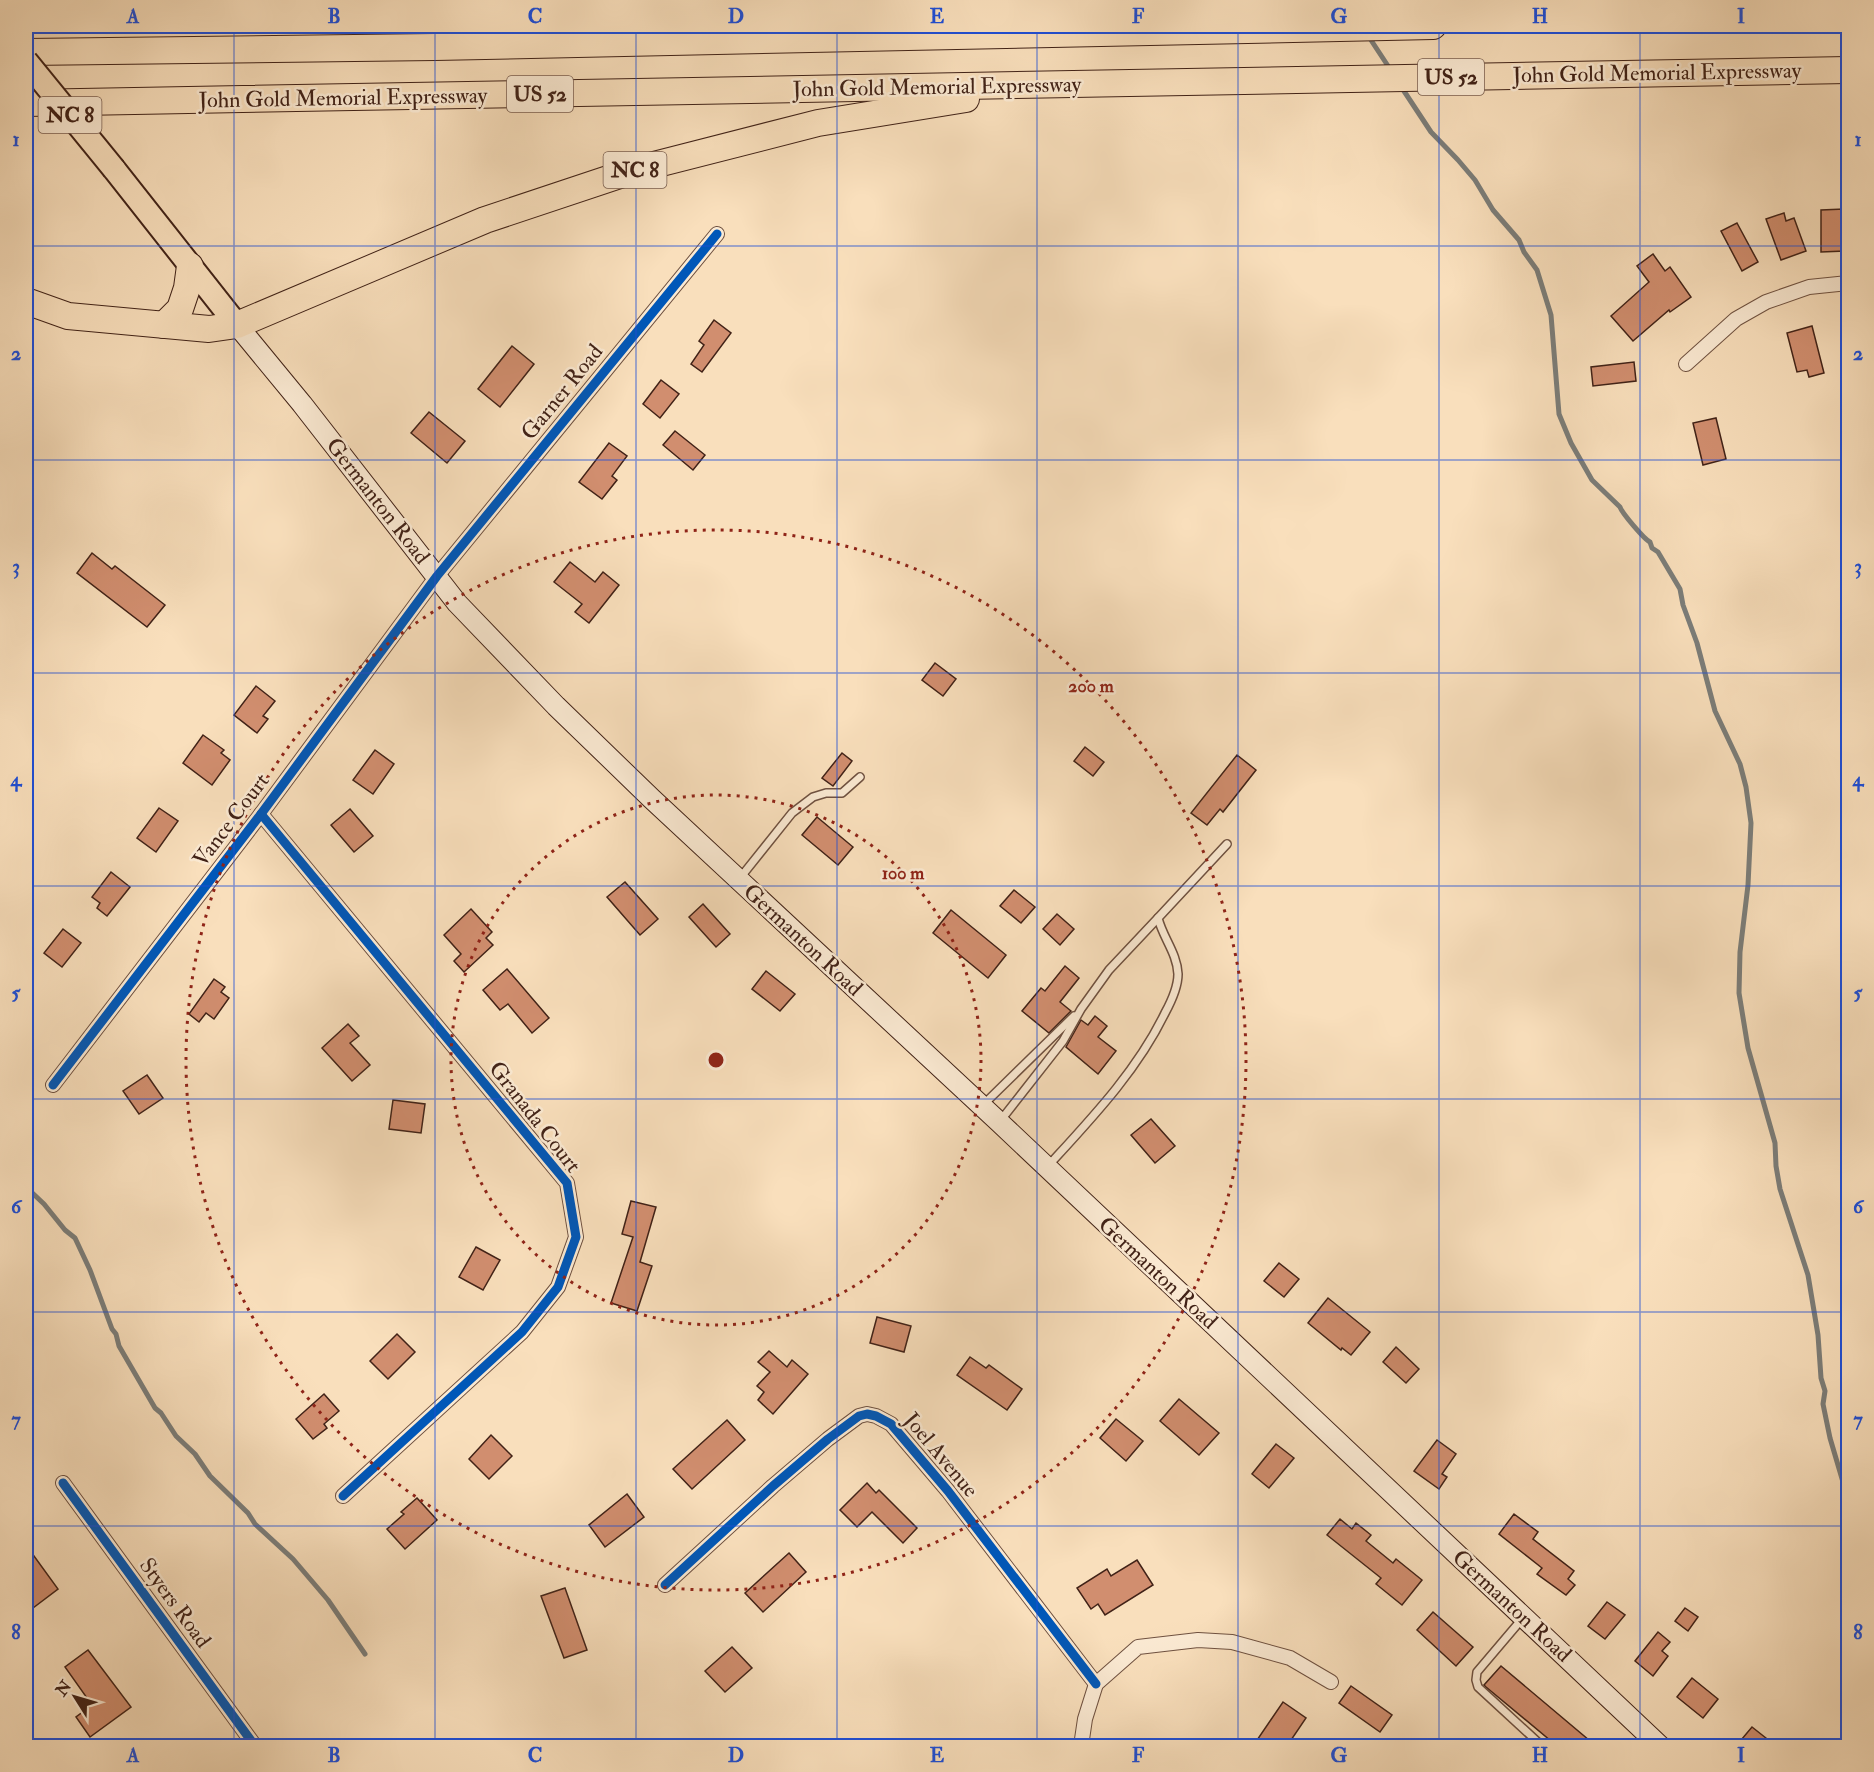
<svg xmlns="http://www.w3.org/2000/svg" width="1874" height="1772" font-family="'IM FELL Double Pica',serif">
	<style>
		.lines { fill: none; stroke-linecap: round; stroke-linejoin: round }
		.stream { stroke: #7b7d79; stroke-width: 5 }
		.building { fill: #d18e6f; stroke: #412217; stroke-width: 1.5 }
		.service-casing { stroke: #6f5140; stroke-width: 10 }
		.minor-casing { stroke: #6f5140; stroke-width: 16 }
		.secondary-casing { stroke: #412217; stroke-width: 22 }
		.primary-casing { stroke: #412217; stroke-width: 26 }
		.motorway-casing { stroke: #412217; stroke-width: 28 }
		.service { stroke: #fbead3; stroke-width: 7 }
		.minor { stroke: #fbead3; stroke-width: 14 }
		.secondary { stroke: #fbead3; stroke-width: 20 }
		.primary { stroke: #f9dfbc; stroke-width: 22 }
		.motorway { stroke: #f9dfbc; stroke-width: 26 }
		.primary-bridge-casing { stroke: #412217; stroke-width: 26; stroke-linecap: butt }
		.primary-bridge { stroke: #f9dfbc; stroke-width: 22 }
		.cycleway-casing { stroke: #fbead3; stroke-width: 13 }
		.cycleway { stroke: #0057b8; stroke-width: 9 }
		.grid { fill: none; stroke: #1d4ed8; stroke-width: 1.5; stroke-opacity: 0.55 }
		.ring { fill: none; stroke: #8f2418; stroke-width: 3; stroke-dasharray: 3 6 }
		.labels { text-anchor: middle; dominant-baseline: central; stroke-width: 5; stroke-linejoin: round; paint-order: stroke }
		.shield { fill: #fbead3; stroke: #795e4f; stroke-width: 1.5 }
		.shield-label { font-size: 21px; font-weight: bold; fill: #412217 }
		.street-label { font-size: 22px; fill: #412217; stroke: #fbead3 }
		.centre { fill: #8f2418; stroke: #fbead3; stroke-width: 3 }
		.ring-label { font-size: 18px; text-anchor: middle; font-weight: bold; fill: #8f2418; stroke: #fbead3; stroke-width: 5; stroke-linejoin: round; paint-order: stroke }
		.neatline { fill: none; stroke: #1d4ed8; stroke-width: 2 }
		.grid-label { font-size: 20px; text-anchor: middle; font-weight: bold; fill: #1d4ed8 }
	</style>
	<rect width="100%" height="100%" fill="#f9dfbc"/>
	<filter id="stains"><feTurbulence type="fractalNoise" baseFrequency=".00333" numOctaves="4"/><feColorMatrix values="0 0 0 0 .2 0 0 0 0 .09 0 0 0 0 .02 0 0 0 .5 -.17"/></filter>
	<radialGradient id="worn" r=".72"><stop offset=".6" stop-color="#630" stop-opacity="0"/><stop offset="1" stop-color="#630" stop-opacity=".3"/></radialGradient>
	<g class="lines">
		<!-- stream -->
		<g class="stream">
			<path d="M1367,34L1390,69"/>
			<path d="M1400,85L1431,132L1458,160L1475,180L1493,210L1519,240L1524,252L1537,270L1551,315L1559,414L1571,443L1592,480L1620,507C1622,513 1644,539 1650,542L1652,548L1658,552L1680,589L1683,605L1697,643L1715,711L1740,764L1746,787L1751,823L1748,885L1740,952L1739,993L1748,1048L1775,1143L1776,1166L1780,1189L1808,1275L1818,1335L1821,1378L1825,1391L1823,1404L1830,1438L1848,1499"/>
			<path d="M26,1187L44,1204L65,1230L75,1238L90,1270L112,1329L116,1334L119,1346L155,1408L161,1413L176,1436L195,1454L210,1476L248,1513L255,1524L293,1559L328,1600L365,1654"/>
		</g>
	</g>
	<!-- building -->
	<g class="building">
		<path d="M1844,209L1845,251L1821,252V210Z"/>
		<path d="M1784,213L1786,221L1794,218L1806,251L1781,260L1766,219Z"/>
		<path d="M1737,223L1758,262L1742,271L1721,231Z"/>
		<path d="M1653,254L1665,271L1670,267L1691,297L1670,312L1669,310L1633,341L1611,316L1649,282L1637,266Z"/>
		<path d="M714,320L731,333L702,372L691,364L704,345L699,341Z"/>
		<path d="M1812,326L1824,373L1809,377L1807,370L1797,372L1787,333Z"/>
		<path d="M512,346L534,364L500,407L478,389Z"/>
		<path d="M1634,362L1636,381L1593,386L1591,367Z"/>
		<path d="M661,380L679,394L660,418L643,404Z"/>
		<path d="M429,412L465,441L447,463L411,433Z"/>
		<path d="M1716,418L1726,459L1703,465L1693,423Z"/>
		<path d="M675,431L705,455L693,470L663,445Z"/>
		<path d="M609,443L627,456L612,476L617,480L602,499L579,482Z"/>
		<path d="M92,553L112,569L115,566L165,605L147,627L77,573Z"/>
		<path d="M570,562L595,582L603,572L619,585L589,623L575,612L582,604L554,582Z"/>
		<path d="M935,663L956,679L943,696L922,680Z"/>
		<path d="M256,686L275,701L263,716L268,719L257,733L234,715Z"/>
		<path d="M203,735L224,750L221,753L230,760L212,785L183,763Z"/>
		<path d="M1085,747L1104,762L1093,776L1074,761Z"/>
		<path d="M375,750L394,764L373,794L353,780Z"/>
		<path d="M842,753L852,761L833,786L822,778Z"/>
		<path d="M1237,755L1256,770L1223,812L1220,809L1207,825L1191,813Z"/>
		<path d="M159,808L178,821L156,852L137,838Z"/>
		<path d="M350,809L373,836L354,852L331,825Z"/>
		<path d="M817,817L853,847L838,865L802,835Z"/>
		<path d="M111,872L130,887L107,916L97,908L100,903L92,897Z"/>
		<path d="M625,882L658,919L640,935L607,897Z"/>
		<path d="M1014,890L1035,907L1021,923L1000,906Z"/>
		<path d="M703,904L730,934L716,947L689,917Z"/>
		<path d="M471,909L492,932L486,938L493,945L464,972L454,961L461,954L444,935Z"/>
		<path d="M951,910L1006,955L988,978L933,933Z"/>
		<path d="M1057,914L1074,929L1060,945L1043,929Z"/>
		<path d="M63,929L81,943L62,967L44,953Z"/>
		<path d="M1065,966L1079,978L1060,1002L1071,1011L1049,1033L1022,1011L1041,988L1045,991Z"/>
		<path d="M507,969L549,1018L532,1033L508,1004L500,1010L483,990Z"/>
		<path d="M766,971L795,994L780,1011L752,989Z"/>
		<path d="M214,979L225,987L221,992L229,998L214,1019L206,1013L199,1022L189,1014Z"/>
		<path d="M1095,1016L1107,1026L1098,1037L1116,1051L1098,1074L1066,1047L1081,1020L1088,1025Z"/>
		<path d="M348,1024L359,1036L350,1043L370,1065L352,1081L322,1048Z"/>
		<path d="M147,1075L163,1098L139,1114L123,1091Z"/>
		<path d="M393,1100L425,1104L421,1133L389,1129Z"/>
		<path d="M1151,1119L1175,1146L1155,1163L1131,1135Z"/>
		<path d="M631,1201L656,1207L640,1262L652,1266L637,1311L611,1303L633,1237L622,1234Z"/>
		<path d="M476,1247L500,1260L483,1290L459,1277Z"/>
		<path d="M1279,1263L1299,1279L1284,1297L1264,1281Z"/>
		<path d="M1328,1298L1370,1332L1351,1355L1342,1348L1341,1350L1308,1323Z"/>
		<path d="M877,1317L911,1326L904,1352L870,1343Z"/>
		<path d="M397,1334L415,1352L388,1379L370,1361Z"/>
		<path d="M1396,1347L1419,1369L1406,1383L1383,1362Z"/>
		<path d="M769,1351L787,1367L792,1360L808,1374L773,1414L758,1400L764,1392L757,1386L770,1372L758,1362Z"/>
		<path d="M970,1357L986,1368L989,1365L1022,1389L1007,1410L957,1375Z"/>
		<path d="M324,1394L339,1411L324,1424L327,1428L313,1439L296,1419Z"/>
		<path d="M1179,1399L1219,1433L1199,1455L1160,1421Z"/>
		<path d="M1116,1419L1143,1441L1126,1461L1100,1438Z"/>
		<path d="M727,1420L745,1440L692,1489L673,1469Z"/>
		<path d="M491,1435L512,1456L489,1479L469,1459Z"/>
		<path d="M1437,1440L1456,1454L1442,1474L1447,1477L1439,1489L1414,1471Z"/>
		<path d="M1276,1444L1294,1458L1269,1488L1252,1474Z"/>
		<path d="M867,1483L876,1493L879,1490L917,1528L903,1543L872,1512L857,1527L840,1510Z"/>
		<path d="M627,1494L644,1517L605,1547L589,1525Z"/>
		<path d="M417,1498L437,1520L405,1549L387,1529L404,1514L401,1512Z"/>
		<path d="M1514,1514L1538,1532L1533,1539L1574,1571L1568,1579L1575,1585L1566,1595L1537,1574L1542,1568L1499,1534Z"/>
		<path d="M1340,1519L1352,1529L1356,1523L1371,1535L1366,1541L1393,1563L1396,1559L1422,1580L1402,1605L1376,1584L1381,1578L1327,1535Z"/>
		<path d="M26,1545L58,1589L33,1608L26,1598Z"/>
		<path d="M789,1553L806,1572L763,1612L745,1593Z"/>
		<path d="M1137,1560L1153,1585L1105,1615L1098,1604L1091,1609L1077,1588L1107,1569L1111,1576Z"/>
		<path d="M565,1588L587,1650L564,1658L541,1596Z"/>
		<path d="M1607,1602L1625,1615L1605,1639L1588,1626Z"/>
		<path d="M1685,1608L1698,1617L1688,1631L1675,1621Z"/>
		<path d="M1433,1612L1473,1647L1456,1666L1417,1630Z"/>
		<path d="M1658,1632L1670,1642L1662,1651L1668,1656L1653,1676L1635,1661Z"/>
		<path d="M732,1647L752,1668L725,1692L705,1671Z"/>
		<path d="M88,1650L131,1707L90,1737L76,1717L92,1705L65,1667Z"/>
		<path d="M1501,1666L1596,1746H1557L1486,1687L1484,1685Z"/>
		<path d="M1692,1678L1718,1699L1703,1718L1677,1697Z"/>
		<path d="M1351,1686L1392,1715L1380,1732L1339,1703Z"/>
		<path d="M1283,1702L1306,1718L1287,1746H1253Z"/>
		<path d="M1752,1727L1776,1746H1736Z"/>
	</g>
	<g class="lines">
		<defs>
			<g id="service">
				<path d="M740,878L792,813L813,797L826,793H842L860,777"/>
				<path d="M983,1105L1074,1016"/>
				<path d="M1001,1120L1063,1041L1081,1009L1109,970L1158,918"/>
				<path d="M1048,1166C1091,1119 1137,1071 1165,1013C1171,1002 1178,986 1178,974C1177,953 1163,938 1158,918L1227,844"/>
				<path d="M1522,1619L1477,1672L1476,1680L1478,1687L1541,1745"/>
			</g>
			<g id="minor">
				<path d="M1686,364L1736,319L1766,302L1809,287L1848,283"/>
				<path d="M261,814L567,1183L576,1237L558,1287L522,1332L343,1496"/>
				<path d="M53,1085L261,814L437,576L717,234"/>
				<path d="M63,1483L255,1746"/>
				<path d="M665,1585L773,1486L828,1439L859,1416L867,1414L876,1416L891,1424L948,1491L1096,1684"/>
				<path d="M1081,1746L1085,1719L1096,1684L1138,1647L1198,1640L1232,1642L1290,1658L1331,1682"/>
			</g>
			<path id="secondary" d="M237,325L302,404L457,603L556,706L652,799L999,1122L1660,1746"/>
			<path id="primary" d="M114,169L237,325"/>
			<g id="motorway">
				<path d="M26,52L435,47L1433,26"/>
				<path d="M26,103L1848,70"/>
				<path d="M26,301L68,316L209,329L237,325L485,220L638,169L818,123L966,99"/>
				<path d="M164,325L180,309L187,288L190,266"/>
			</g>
		</defs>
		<!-- service casing -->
		<use href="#service" class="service-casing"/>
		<!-- minor casing -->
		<use href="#minor" class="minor-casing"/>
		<!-- secondary casing -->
		<use href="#secondary" class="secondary-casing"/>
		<!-- primary casing -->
		<use href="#primary" class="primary-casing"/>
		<!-- motorway casing -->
		<use href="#motorway" class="motorway-casing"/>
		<!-- service -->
		<use href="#service" class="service"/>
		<!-- minor -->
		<use href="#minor" class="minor"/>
		<!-- secondary -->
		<use href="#secondary" class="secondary"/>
		<!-- primary -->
		<use href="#primary" class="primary"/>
		<!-- motorway -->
		<use href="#motorway" class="motorway"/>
		<defs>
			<path id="primary-bridge" d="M26,61L114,169"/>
		</defs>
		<!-- primary-bridge casing -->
		<use href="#primary-bridge" class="primary-bridge-casing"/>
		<!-- primary-bridge -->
		<use href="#primary-bridge" class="primary-bridge"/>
		<defs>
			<g id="cycleway">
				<path d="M261,814L567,1183L576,1237L558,1287L522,1332L343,1496"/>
				<path d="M53,1085L261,814L437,576L717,234"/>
				<path d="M63,1483L255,1746"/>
				<path d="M665,1585L773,1486L828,1439L859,1416L867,1414L876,1416L891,1424L948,1491L1096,1684"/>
			</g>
		</defs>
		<!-- cycleway casing -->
		<use href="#cycleway" class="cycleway-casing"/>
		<!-- cycleway -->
		<use href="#cycleway" class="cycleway"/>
	</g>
	<!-- grid -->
	<path class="grid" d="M234,26V1746M435,26V1746M636,26V1746M837,26V1746M1037,26V1746M1238,26V1746M1439,26V1746M1640,26V1746M26,246H1848M26,460H1848M26,673H1848M26,886H1848M26,1099H1848M26,1312H1848M26,1526H1848"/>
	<!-- distance rings -->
	<g class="ring">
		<circle cx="716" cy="1060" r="265"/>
		<circle cx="716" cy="1060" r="530"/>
	</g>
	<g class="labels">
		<!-- shield labels -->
		<g class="shield">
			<rect x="1418" y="59" width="66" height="36" rx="4.5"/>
			<rect x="507" y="76" width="66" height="36" rx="4.5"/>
			<rect x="38.5" y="97" width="63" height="36" rx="4.5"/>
			<rect x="603.5" y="152" width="63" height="36" rx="4.5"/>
		</g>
		<g class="shield-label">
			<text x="1451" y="77">US 52</text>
			<text x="540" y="94">US 52</text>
			<text x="70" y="115">NC 8</text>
			<text x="635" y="170">NC 8</text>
		</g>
		<!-- street labels -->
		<g class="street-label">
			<text transform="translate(1657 73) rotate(-1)">John Gold Memorial Expressway</text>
			<text transform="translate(937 87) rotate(-1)">John Gold Memorial Expressway</text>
			<text transform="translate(343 98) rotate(-1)">John Gold Memorial Expressway</text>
			<text transform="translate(562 392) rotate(-51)">Garner Road</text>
			<text transform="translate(378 501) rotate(52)">Germanton Road</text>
			<text transform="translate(231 820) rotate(-53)">Vance Court</text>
			<text transform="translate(803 940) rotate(43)">Germanton Road</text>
			<text transform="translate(535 1117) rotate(52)">Granada Court</text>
			<text transform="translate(1158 1273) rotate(43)">Germanton Road</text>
			<text transform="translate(941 1455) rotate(50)">Joel Avenue</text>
			<text transform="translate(175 1603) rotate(54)">Styers Road</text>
			<text transform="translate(1512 1606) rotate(43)">Germanton Road</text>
		</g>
	</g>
	<circle cx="716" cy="1060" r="9" class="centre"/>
	<g class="ring-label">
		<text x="1091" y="692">200 m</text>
		<text x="903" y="879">100 m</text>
	</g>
	<!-- margin -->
	<rect width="1874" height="1772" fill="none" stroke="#f9dfbc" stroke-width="66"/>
	<!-- north arrow -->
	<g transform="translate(75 1697) rotate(307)" stroke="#fbead3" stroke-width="4.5" paint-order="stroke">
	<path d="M0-4.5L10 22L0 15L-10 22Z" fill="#412217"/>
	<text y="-9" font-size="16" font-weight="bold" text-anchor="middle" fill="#412217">N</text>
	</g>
	<rect x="33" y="33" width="1808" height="1706" class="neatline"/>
	<g class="grid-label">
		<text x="133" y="23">A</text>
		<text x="334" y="23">B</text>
		<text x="535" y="23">C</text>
		<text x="736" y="23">D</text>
		<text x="937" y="23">E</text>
		<text x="1138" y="23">F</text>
		<text x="1339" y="23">G</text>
		<text x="1540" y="23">H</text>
		<text x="1741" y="23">I</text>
		<text x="16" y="146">1</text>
		<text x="1858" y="146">1</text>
		<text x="16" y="360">2</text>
		<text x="1858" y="360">2</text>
		<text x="16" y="573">3</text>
		<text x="1858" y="573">3</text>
		<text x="16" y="786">4</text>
		<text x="1858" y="786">4</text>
		<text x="16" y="999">5</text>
		<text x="1858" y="999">5</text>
		<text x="16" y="1213">6</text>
		<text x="1858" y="1213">6</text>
		<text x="16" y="1426">7</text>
		<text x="1858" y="1426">7</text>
		<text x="16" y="1639">8</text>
		<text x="1858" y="1639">8</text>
		<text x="133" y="1762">A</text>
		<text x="334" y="1762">B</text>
		<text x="535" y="1762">C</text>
		<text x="736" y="1762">D</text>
		<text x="937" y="1762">E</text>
		<text x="1138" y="1762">F</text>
		<text x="1339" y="1762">G</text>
		<text x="1540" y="1762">H</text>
		<text x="1741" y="1762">I</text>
	</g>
	<rect width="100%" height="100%" filter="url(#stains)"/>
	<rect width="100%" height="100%" fill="url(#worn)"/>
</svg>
